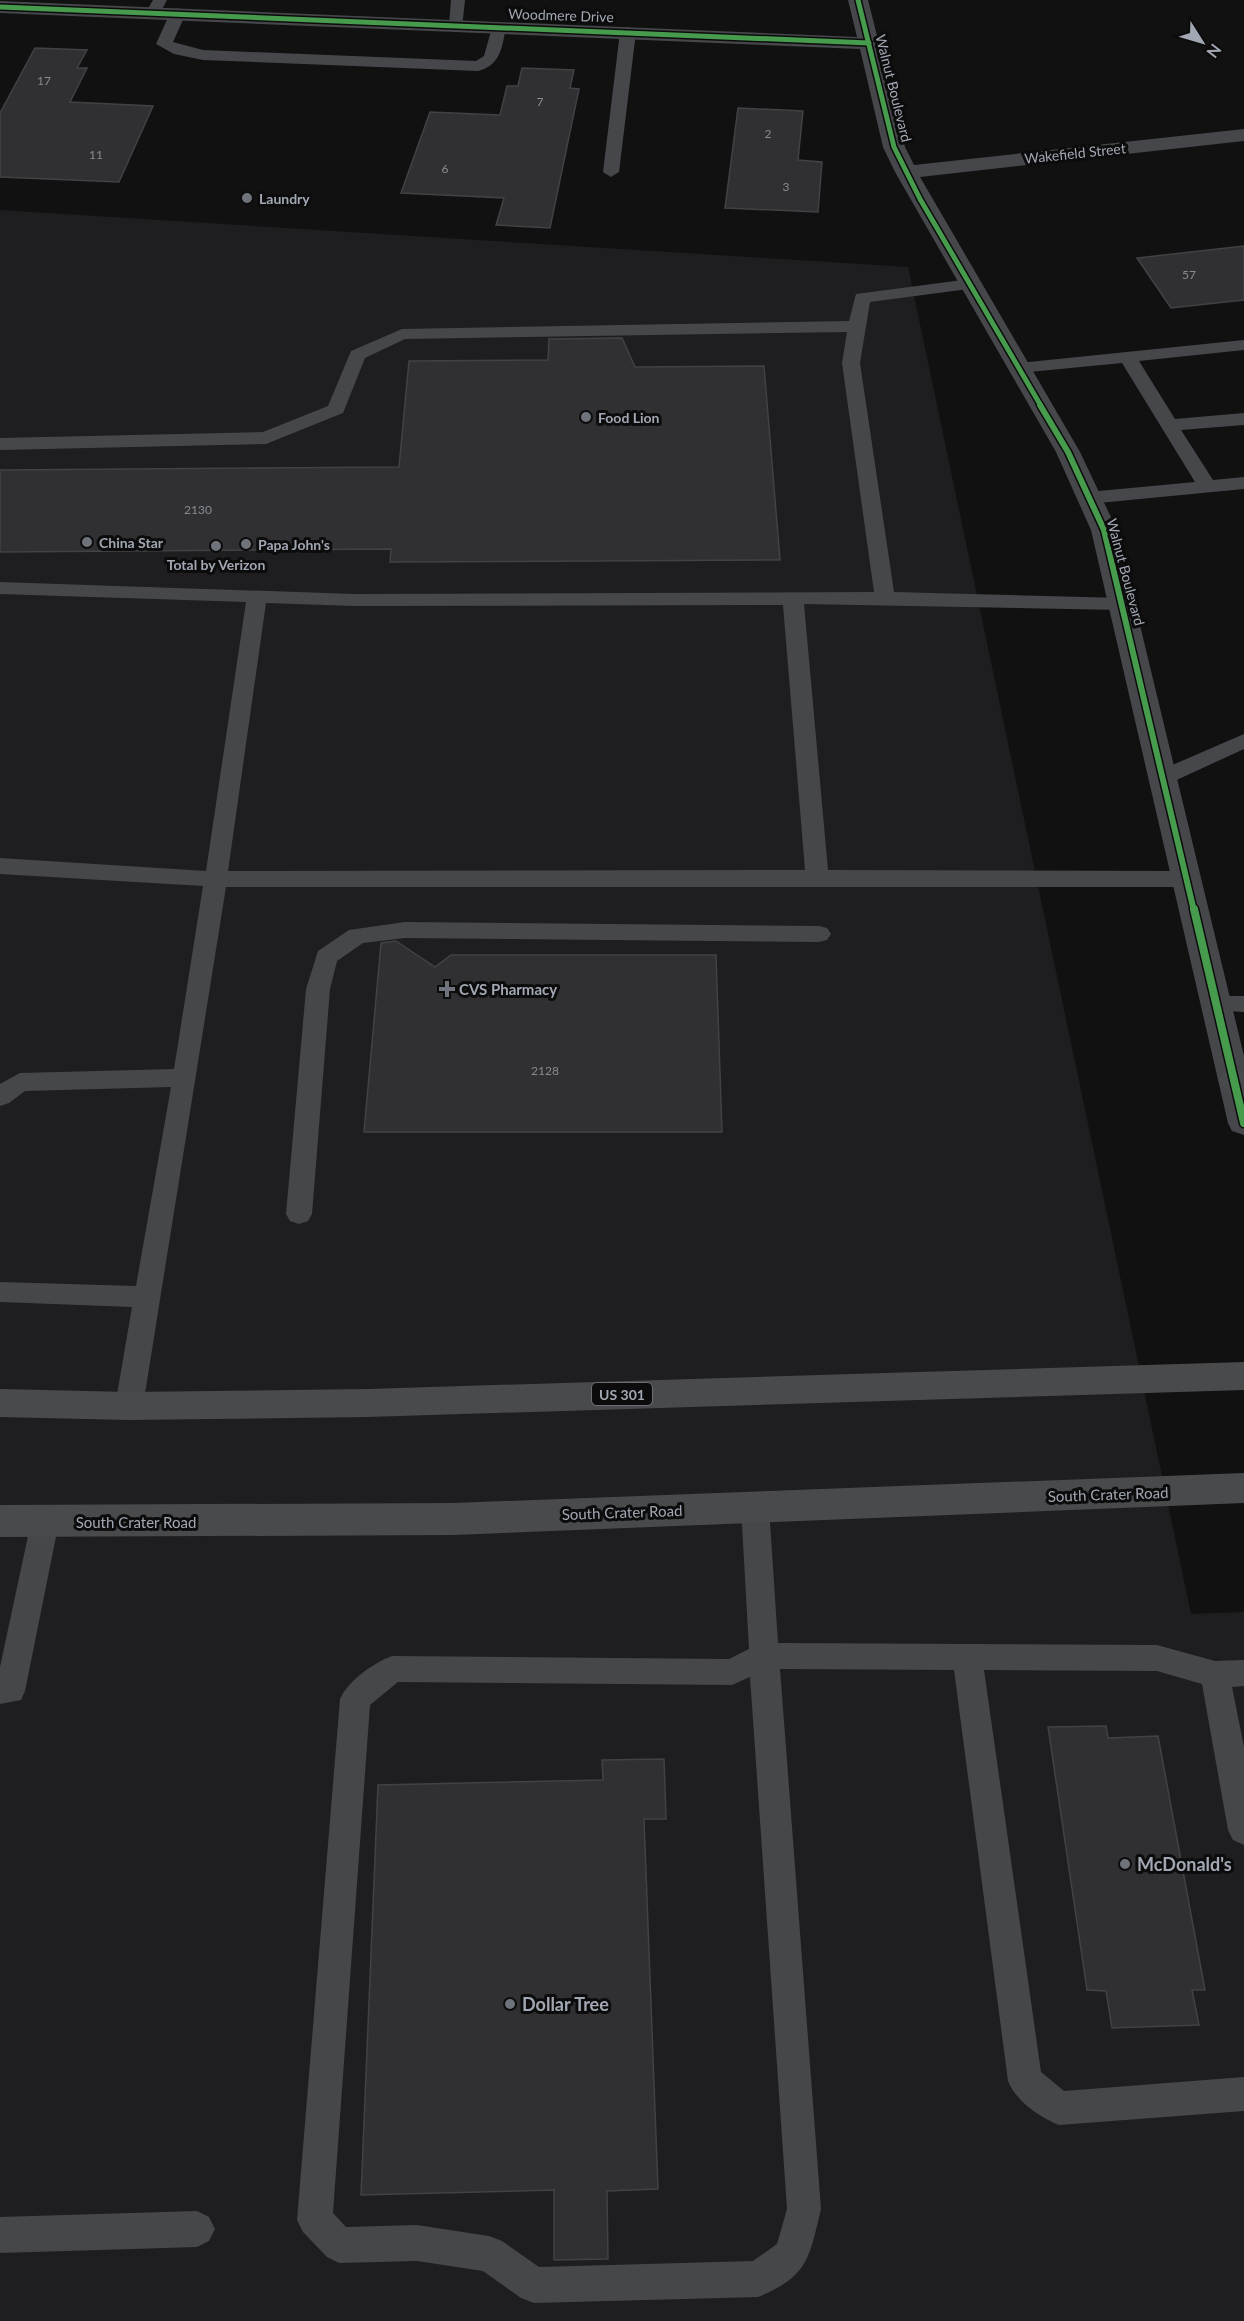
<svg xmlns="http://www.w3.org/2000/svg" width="1244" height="2321" font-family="Lato,sans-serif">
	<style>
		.built { fill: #1e1e20 }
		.building { fill: #303032; stroke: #404246; stroke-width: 1.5 }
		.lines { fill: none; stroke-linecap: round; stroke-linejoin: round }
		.lane { fill: #46474a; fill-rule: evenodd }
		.street { fill: #46474a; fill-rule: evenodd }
		.primary { fill: #484a4c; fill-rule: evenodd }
		.cycleway-far2-casing { stroke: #0c0c0d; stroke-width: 8 }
		.cycleway-far1-casing { stroke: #0c0c0d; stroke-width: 9 }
		.cycleway-casing { stroke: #0c0c0d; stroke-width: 11 }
		.cycleway-far2 { stroke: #469c4c; stroke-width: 5 }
		.cycleway-far1 { stroke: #469c4c; stroke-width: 6 }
		.cycleway { stroke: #469c4c; stroke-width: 8 }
		.poi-dot { fill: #6f737b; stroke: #0c0c0d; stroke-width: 2 }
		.labels { text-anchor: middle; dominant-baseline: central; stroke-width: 6; stroke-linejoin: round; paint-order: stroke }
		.number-label { font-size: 12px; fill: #868a93 }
		.far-street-label { font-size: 14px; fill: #a2a8b3; stroke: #0c0c0d }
		.far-poi-label { font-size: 14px; font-weight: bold; fill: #a2a8b3; stroke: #0c0c0d; text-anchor: start }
		.shield { fill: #0c0c0d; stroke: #757981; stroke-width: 1.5 }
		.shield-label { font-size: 14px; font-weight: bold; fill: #a2a8b3 }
		.poi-label { font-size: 15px; font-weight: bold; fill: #a2a8b3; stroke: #0c0c0d; text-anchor: start }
		.street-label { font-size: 15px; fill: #a2a8b3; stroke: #0c0c0d }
		.near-poi-label { font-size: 18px; font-weight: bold; fill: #a2a8b3; stroke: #0c0c0d; text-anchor: start }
	</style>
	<rect width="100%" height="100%" fill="#111112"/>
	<!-- built -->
	<path class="built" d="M0,210L908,267L1191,1614L1244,1612V2321H0Z"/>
	<!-- building -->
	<g class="building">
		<path d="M35,48L87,50L77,68H87L70,102L153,106L119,182L0,177V113Z"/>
		<path d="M522,68L574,70L570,88L579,89L550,228L496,225L504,198L401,193L430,112L500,115L507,86H518Z"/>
		<path d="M738,108L803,111L798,160L822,162L818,212L725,208Z"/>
		<path d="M1244,246V300L1171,308L1137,258Z"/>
		<path d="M622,338L635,367L764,366L780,560L390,562L391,549L0,552V470L399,467L409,361L548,360L549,339Z"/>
		<path d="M396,941L435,967L451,955H716L722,1132H364L381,943Z"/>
		<path d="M1106,1726L1108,1738L1158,1736L1205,1990H1192L1199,2025L1112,2028L1106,1991L1087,1990L1048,1727Z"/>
		<path d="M664,1759L666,1819H644L658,2189L607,2191L608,2259L554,2260V2190L361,2195L378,1785L603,1780L602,1760Z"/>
	</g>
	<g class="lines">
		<!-- lane -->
		<g class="lane">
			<path d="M153,0H167L159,15H149L146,12Z"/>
			<path d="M451,0H465L462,28L457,30L449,25Z"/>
			<path d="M178,8L186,13L173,42L203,50L476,61L484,56L493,24L498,22L506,27C502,47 501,65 478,71L203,60L174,54L156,44L170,13Z"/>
			<path d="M628,27L636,32L619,172L611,177L603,172L620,32Z"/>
			<path d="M970,279L976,280L979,284L976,288L870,302L860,363L894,592L1122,598L1129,600L1132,604L1129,608L1122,610L804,604L828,870L1188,871L1196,874L1199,879L1196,884L1188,887H226L143,1406L139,1414L129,1417L119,1414L115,1406L132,1307L0,1302V1282L136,1286L171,1087L25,1091L9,1103L0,1106V1084L20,1073L174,1069L203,886L0,874V858L206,871L246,602L0,594V582L355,594L874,592L842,363L847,332L405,339L365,358L343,413L266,444L0,450V438L263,432L328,406L351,351L402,329L849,321L856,294ZM266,603L355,606L783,605L805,870L228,871Z"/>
			<path d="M1244,340V350L1139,361L1175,419L1244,413V425L1181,430L1213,480L1244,477V489L1088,504L1081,502L1078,498L1081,494L1088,492L1195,482L1122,363L1019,373L1010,368L1019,363Z"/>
			<path d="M1244,734V749L1170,783H1154L1151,778L1154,773Z"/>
			<path d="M405,922L819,926L827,928L831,934L827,940L819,942L405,938L363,943L337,961L330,989L312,1214L308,1221L299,1224L290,1221L286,1214L306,989L318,951L349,930Z"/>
			<path d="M1217,996H1244V1012L1208,1010L1205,1004L1208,998Z"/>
			<path d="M755,1495L765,1499L769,1507L778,1643L1157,1645L1215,1661L1244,1660V1686L1232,1687L1244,1747V1845L1233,1840L1228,1830L1202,1684L1157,1671L984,1670L1041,2072L1064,2091L1244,2077V2111L1059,2125C1039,2117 1016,2101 1008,2081L954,1670L780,1669L821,2209C809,2258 809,2276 758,2297L534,2303L521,2298L483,2271L417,2261L339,2263L327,2257L303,2232L297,2220L340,1699C348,1681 373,1663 392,1656L729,1659L749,1649L741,1507L745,1499ZM750,1677L787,2209L777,2244L753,2261L539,2267L502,2241L489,2236L417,2225L346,2227L333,2213L370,1705L398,1682L732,1685Z"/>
			<path d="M45,1510L55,1513L59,1522L25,1691L21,1700L0,1704V1667L31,1522L35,1513Z"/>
			<path d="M197,2211L209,2217L215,2229L209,2241L197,2247L0,2253V2217Z"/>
		</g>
		<!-- street -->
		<path class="street" d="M848,0H868L905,147L914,165L1244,129V141L920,177L1080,452L1117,530L1244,1056V1135L1232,1131L1228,1123L1091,530L1056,452L895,172L883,147L860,49L0,13V1L857,37Z"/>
		<!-- primary -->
		<g class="primary">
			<path d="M1234,1068L1244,1071V1102L1233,1098L1218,1080L1223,1072Z"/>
			<path d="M1244,1362V1390L368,1417L129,1420L0,1417V1389L129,1392L368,1389Z"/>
			<path d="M1244,1473V1503L454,1535L0,1537V1505L454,1503Z"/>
		</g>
		<defs>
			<g id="cycleway-far2">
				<path d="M858,0L894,147L920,199L1041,406"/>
				<path d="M0,7L869,43"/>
			</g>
			<path id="cycleway-far1" d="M1040,405L1068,452L1104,530L1194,911"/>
			<path id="cycleway" d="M1194,909L1244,1123"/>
		</defs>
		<!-- cycleway-far2 casing -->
		<use href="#cycleway-far2" class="cycleway-far2-casing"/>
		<!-- cycleway-far1 casing -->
		<use href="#cycleway-far1" class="cycleway-far1-casing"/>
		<!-- cycleway casing -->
		<use href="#cycleway" class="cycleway-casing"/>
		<!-- cycleway-far2 -->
		<use href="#cycleway-far2" class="cycleway-far2"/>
		<!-- cycleway-far1 -->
		<use href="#cycleway-far1" class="cycleway-far1"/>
		<!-- cycleway -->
		<use href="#cycleway" class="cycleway"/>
	</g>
	<!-- markers -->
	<g class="poi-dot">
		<circle cx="247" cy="198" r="6"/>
		<circle cx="586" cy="417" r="6"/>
		<circle cx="87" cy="542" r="6"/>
		<circle cx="246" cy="544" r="6"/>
		<circle cx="216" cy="546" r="6"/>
		<path d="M444 980h6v6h6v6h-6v6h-6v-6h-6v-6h6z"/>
		<circle cx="1125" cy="1864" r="6"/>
		<circle cx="510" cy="2004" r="6"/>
	</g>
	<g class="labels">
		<!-- number labels -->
		<g class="number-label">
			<text x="44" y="80">17</text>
			<text x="540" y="101">7</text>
			<text x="768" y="133">2</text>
			<text x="96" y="154">11</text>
			<text x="445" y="168">6</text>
			<text x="786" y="186">3</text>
			<text x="1189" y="274">57</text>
			<text x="198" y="509">2130</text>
			<text x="545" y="1070">2128</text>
		</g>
		<!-- far-street labels -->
		<g class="far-street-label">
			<text transform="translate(561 15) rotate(2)">Woodmere Drive</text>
			<text transform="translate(894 88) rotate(76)">Walnut Boulevard</text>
			<text transform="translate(1075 153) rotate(-6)">Wakefield Street</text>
			<text transform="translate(1126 572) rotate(75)">Walnut Boulevard</text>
		</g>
		<!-- far-poi labels -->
		<g class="far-poi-label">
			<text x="259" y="198">Laundry</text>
			<text x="598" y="417">Food Lion</text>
			<text x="99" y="542">China Star</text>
			<text x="258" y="544">Papa John's</text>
			<text x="216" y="564" text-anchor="middle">Total by Verizon</text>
		</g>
		<!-- shield labels -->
		<rect class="shield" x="592" y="1383" width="60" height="22" rx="4.5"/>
		<g class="shield-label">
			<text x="622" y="1394">US 301</text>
		</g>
		<!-- poi labels -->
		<g class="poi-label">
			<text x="459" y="989">CVS Pharmacy</text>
		</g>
		<!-- street labels -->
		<g class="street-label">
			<text transform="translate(1108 1494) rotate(-2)">South Crater Road</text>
			<text transform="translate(622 1512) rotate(-2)">South Crater Road</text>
			<text x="136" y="1522">South Crater Road</text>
		</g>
		<!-- near-poi labels -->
		<g class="near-poi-label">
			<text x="1137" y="1864">McDonald's</text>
			<text x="522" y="2004">Dollar Tree</text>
		</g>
	</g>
	<!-- north arrow -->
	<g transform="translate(1202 42) rotate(127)" stroke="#0c0c0d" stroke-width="4.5" paint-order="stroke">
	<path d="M0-4.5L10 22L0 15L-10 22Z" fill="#a2a8b3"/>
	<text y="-9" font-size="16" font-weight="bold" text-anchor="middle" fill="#a2a8b3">N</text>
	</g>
</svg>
